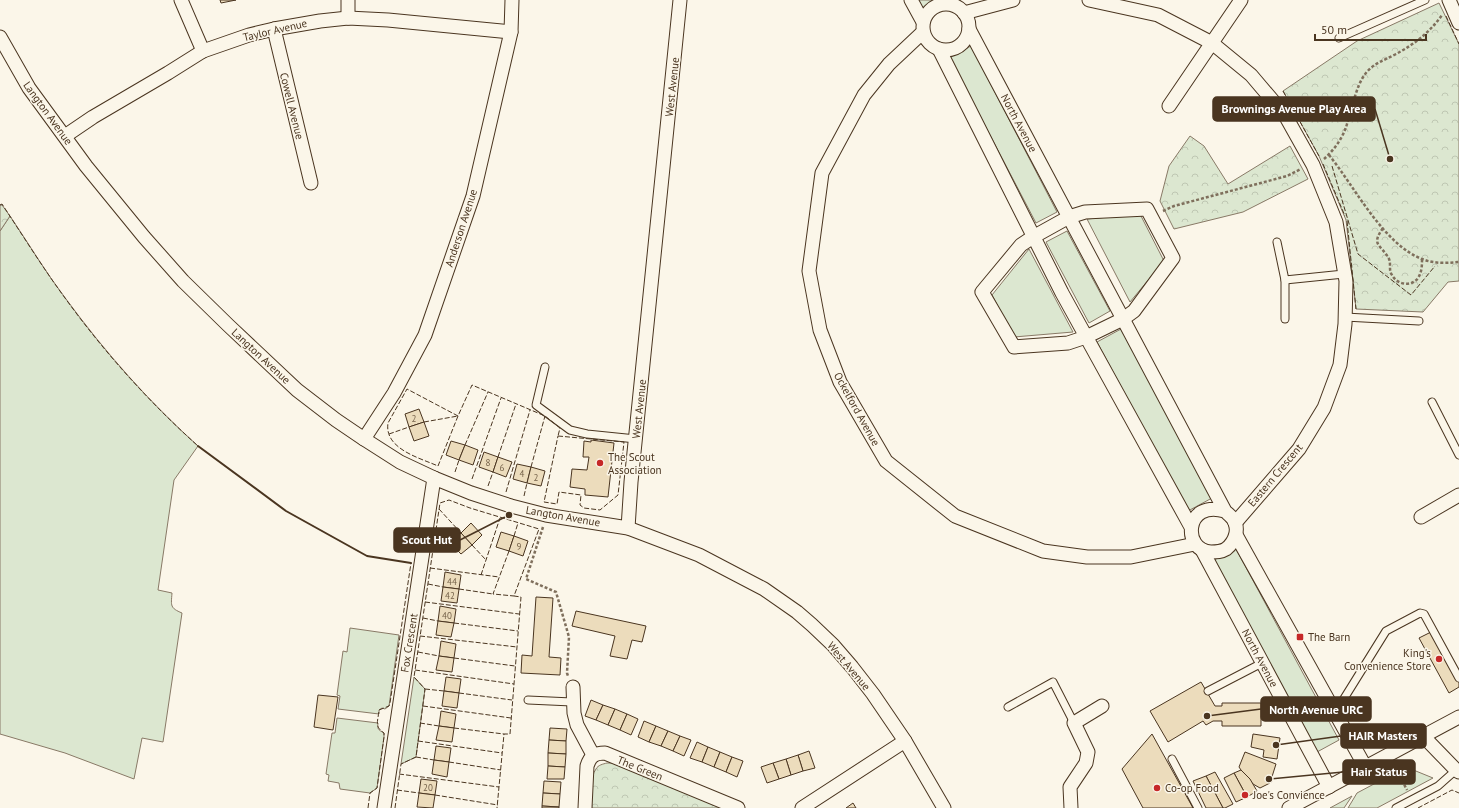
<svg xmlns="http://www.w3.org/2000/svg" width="1459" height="808" font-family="'PT Sans',sans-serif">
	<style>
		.grass { fill: #dce7d0; stroke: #887966 }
		.forest { fill: url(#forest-crowns); stroke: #887966 }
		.building { fill: #ecdcbc; stroke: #4a3520 }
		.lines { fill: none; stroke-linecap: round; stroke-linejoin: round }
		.service-casing { stroke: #4a3520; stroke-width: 9 }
		.minor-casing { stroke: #4a3520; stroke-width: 15 }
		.path { stroke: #7f6f5c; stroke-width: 2.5; stroke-dasharray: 3 2; stroke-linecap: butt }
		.service { stroke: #fbf6e9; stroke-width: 7 }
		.minor { stroke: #fbf6e9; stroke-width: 13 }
		.fence { stroke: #4a3520; stroke-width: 1; stroke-dasharray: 5 2; stroke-linecap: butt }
		.wall { stroke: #4a3520; stroke-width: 2 }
		.poi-dot { fill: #c62828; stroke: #fbf6e9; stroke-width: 1.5 }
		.labels { text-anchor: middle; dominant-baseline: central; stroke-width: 3; stroke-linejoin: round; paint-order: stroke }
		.number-label { font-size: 9px; fill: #725f47 }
		.street-label { font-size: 11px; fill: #4a3520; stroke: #fbf6e9 }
		.poi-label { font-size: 11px; fill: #4a3520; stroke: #fbf6e9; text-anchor: start }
		.leader { fill: none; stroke: #4a3520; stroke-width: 1.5 }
		.callout-dot { fill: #4a3520; stroke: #fbf6e9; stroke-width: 1.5 }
		.callout { fill: #4a3520; stroke: #4a3520; stroke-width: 1.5 }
		.callout-label { font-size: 12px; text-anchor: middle; font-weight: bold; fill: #fff }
	</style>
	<defs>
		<pattern id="forest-crowns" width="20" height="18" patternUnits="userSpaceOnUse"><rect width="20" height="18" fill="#dce7d0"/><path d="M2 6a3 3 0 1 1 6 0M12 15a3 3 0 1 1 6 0" fill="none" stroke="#bec7b2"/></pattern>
	</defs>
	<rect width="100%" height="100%" fill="#fbf6e9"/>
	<!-- grass -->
	<g class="grass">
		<path d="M917,0H936L922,8Z"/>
		<path d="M971,46L1057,212L1036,223L949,57Z"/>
		<path d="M1140,214L1164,261L1130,302L1087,219Z"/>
		<path d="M10,216C29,244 46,273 66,299C105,352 149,402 198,446L174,480L158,590L172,593C171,606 170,608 182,613L163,742L142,738L134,779L65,753L0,734V231Z"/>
		<path d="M1067,231L1110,311L1089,323L1046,242Z"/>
		<path d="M1029,249L1073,332L1014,337L992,295Z"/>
		<path d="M1121,329L1212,498L1188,511L1097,342Z"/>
		<path d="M1236,549L1339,740L1317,752L1214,560Z"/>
		<path d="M350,628L399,635L389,706L385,709L382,708L379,710V714L338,709L340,696L337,695L343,651L347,652Z"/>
		<path d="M414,677L425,689L416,757L401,764Z"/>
		<path d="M337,718L378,723C377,730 379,730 384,733V737L377,788L370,793L340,789L339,783L328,781L329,775L326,774L332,733H335Z"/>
		<path d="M1406,767L1433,778L1377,808H1348L1357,793Z"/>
		<path d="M1352,796L1344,808H1330Z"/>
	</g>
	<!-- forest -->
	<g class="forest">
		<path d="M1439,3L1459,44V281L1448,282L1423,312L1356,309L1346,220L1319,156L1283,91L1357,41Z"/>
		<path d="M1190,136L1204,146L1228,184L1290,146L1308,179L1243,212L1174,229L1160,201L1169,166Z"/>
		<path d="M2,205L10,216L0,231V205Z"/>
		<path d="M607,763H615L727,808H590C591,799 590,776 596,769C598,765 603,764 607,763Z"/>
	</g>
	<!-- building -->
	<g class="building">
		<path d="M220,0H236L221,3Z"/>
		<path d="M419,409L424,422L409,427L405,414Z"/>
		<path d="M424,422L429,436L414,441L409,427Z"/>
		<path d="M591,440L614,443L608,497L585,495V489L570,487L572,469L587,470L589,457H583L584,441L591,442Z"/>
		<path d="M451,441L465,445L459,460L446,455Z"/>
		<path d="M465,445L478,450L473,465L459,460Z"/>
		<path d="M484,452L498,457L493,472L479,467Z"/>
		<path d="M498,457L512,462L506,477L493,472Z"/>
		<path d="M517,464L531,467L527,483L513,479Z"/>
		<path d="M531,467L545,471L541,486L527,483Z"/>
		<path d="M471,523L482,535L472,545L461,533Z"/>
		<path d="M501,532L514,536L509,551L496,547Z"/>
		<path d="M461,533L472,545L461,554L450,543Z"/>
		<path d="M514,536L528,541L523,556L509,551Z"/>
		<path d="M445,572L461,575L459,589L443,587Z"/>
		<path d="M443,587L459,589L457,603L441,601Z"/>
		<path d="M536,597L553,598L549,657L561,658L560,675L521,673L522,655L532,656Z"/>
		<path d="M440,606L456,609L454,623L438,621Z"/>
		<path d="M576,611L646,626L642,642L632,640L627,659L610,656L615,636L572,626Z"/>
		<path d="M438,621L454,623L451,637L436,635Z"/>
		<path d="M1433,631L1459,681V687L1449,693L1419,638Z"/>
		<path d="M441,641L456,644L454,658L439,656Z"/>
		<path d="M439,656L454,658L452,672L436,670Z"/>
		<path d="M446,677L461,679L459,693L444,691Z"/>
		<path d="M1201,682L1215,706H1222V703H1261V726H1222V721H1213L1206,725L1203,721L1168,742L1150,711Z"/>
		<path d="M444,691L459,693L457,708L442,706Z"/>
		<path d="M318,695L338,697L333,730L314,727Z"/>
		<path d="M591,700L603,705L596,720L585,716Z"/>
		<path d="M603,705L615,709L608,725L596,720Z"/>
		<path d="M615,709L627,714L620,730L608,725Z"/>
		<path d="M441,711L456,714L454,728L439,726Z"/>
		<path d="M627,714L638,719L631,735L620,730Z"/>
		<path d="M644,721L656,726L649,742L638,737Z"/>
		<path d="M439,726L454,728L452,742L436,740Z"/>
		<path d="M656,726L668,731L661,746L649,742Z"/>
		<path d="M550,728L567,729L566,741L549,740Z"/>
		<path d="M668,731L680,736L673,751L661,746Z"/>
		<path d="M1152,734L1193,808H1143L1122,769Z"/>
		<path d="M1253,734L1280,738L1277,759L1263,757L1264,750L1251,747Z"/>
		<path d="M680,736L691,740L684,756L673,751Z"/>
		<path d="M549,740L566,741V754L548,753Z"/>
		<path d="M697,742L708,747L702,762L690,758Z"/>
		<path d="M436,746L451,748L449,762L434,760Z"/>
		<path d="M708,747L720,752L714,767L702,762Z"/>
		<path d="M809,751L815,768L803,771L798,755Z"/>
		<path d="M720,752L732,757L726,772L714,767Z"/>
		<path d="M1245,752L1276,764L1270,783L1260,788L1253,784L1241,770L1239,767Z"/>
		<path d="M548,753L566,754L565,767L548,766Z"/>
		<path d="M798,755L803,771L791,775L786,759Z"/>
		<path d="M732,757L743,761L737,777L726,772Z"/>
		<path d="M786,759L791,775L779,779L773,763Z"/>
		<path d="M434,760L449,762L447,777L432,774Z"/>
		<path d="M773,763L779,779L767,783L761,767Z"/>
		<path d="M548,766L565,767L564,779H547Z"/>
		<path d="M1241,770L1250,779L1257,791L1247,797L1234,773Z"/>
		<path d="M1215,772L1233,804L1225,808H1223L1206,776Z"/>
		<path d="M1234,773L1247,797L1236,802L1224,778Z"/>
		<path d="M1206,776L1223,808H1206L1193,781Z"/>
		<path d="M421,779L437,781L435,795L419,793Z"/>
		<path d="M544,781L561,782L560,794L543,793Z"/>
		<path d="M419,793L435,795L433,808L417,807Z"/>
		<path d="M543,793L560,794L559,807L542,806Z"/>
		<path d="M853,803L856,808H846Z"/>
		<path d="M542,806L559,807V808H542Z"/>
	</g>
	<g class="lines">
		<defs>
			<g id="service">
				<path d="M1339,38L1425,0"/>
				<path d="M1277,242L1285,280L1344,274"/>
				<path d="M1345,317L1419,321"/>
				<path d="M1285,319V280"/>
				<path d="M545,367L536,405L570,430L587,434L636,439"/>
				<path d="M1432,402L1459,455"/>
				<path d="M1208,691L1262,663"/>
				<path d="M528,700L572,702"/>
				<path d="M1008,707L1053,682L1074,723"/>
				<path d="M1335,713L1386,631L1420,613L1424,614L1459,678"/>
				<path d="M1172,759L1198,808"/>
				<path d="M1396,808L1438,786L1456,770"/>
			</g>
			<g id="minor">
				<path d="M181,0L203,51"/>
				<path d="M348,0V18"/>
				<path d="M911,0L923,22"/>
				<path d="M1089,0L1158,15L1212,43L1251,75L1285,115L1313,165L1336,222L1346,281L1345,324L1340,365L1324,408L1299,449L1235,523"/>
				<path d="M1449,0L1459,23"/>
				<circle cx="946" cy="27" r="23"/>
				<path d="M964,13L1013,0"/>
				<path d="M274,29L311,183"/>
				<path d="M969,29L1225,511C1227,513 1231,516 1233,519C1240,529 1235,542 1226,549C1221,552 1217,552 1211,552C1182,551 1184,499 1225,511"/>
				<path d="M923,32L889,64L864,95L822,173L809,271L820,330L840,382L886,461L955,516L1043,551L1087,557H1131L1195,544"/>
				<path d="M0,37L29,88L86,166L144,237L183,281L228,325L297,390L336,420L364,439L400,462L434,478L471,493L511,506L546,515L628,528L699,555L764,589L797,612L812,625L833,645L852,667L873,694L905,741L944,808"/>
				<path d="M939,49L1062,293L1191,527"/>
				<path d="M1169,106L1241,0"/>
				<path d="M65,136L93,117L168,73L203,51L249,35L274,29L320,21L348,18L388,20L511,32"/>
				<path d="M1147,209L1173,258L1134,311L1123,319L1086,337L1068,343L1014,347L982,292L1021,245L1033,237L1069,217L1085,212Z"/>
				<path d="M364,439L394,393L425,335L473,196L511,32L512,0"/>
				<path d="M1421,517L1459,495"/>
				<path d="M628,528L631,482L680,0"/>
				<path d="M1236,535L1366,768"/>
				<path d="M1202,550L1329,787"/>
				<path d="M573,687L574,713L577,725L593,755"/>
				<path d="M1424,737L1456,770L1459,772"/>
				<path d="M384,808L434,478"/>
				<path d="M585,808L587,766C590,756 595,753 605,753L738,808"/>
				<path d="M802,808L905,741"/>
				<path d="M1071,808L1070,787L1086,763L1088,752L1074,723L1102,706"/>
				<path d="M1289,808L1459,717"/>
			</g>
		</defs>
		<!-- service casing -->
		<use href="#service" class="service-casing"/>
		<!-- minor casing -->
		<use href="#minor" class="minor-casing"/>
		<!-- path -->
		<g class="path">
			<path d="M1329,155C1355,187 1383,244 1422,259C1434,264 1447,263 1459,262"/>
			<path d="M1324,159C1334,150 1343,138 1347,124C1352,109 1356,85 1366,73C1374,63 1385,60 1396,54C1415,44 1430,32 1442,15"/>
			<path d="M1163,211L1174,206L1287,176L1301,169"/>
			<path d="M1383,228C1371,245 1380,244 1388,257C1392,263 1388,270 1392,275C1397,285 1412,287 1418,278C1422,272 1422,265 1422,259"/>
			<path d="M543,527L526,579L556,592L569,637L567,673L568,676"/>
			<path d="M1395,767L1407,790"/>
		</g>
		<!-- service -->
		<use href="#service" class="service"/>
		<!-- minor -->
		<use href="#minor" class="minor"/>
		<!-- fence -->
		<g class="fence">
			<path d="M1446,16L1459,44"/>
			<path d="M1283,91L1319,156"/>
			<path d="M1323,164L1345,216"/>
			<path d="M1332,166L1358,254L1411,295L1435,266"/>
			<path d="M0,205L2,204C23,236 43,268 65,298C104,352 149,402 198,446"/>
			<path d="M1347,221L1356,309"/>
			<path d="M458,416L438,466C420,458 384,449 388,423L407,389L458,416L472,385L545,416L560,428L558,436"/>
			<path d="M424,422L458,416"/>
			<path d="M389,434L409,427"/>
			<path d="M558,436L624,442L618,495L600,510L584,508L580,505L581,495L559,492L557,504L544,502Z"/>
			<path d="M465,445L488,392"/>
			<path d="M498,457L516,404"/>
			<path d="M531,467L545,416"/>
			<path d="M455,472L459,460"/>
			<path d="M472,479L501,398"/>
			<path d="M488,486L493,472"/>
			<path d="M506,492L530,410"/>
			<path d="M524,496L527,483"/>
			<path d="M439,509L461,533"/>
			<path d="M514,536L518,523"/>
			<path d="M472,545L486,560"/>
			<path d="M509,551L493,594L514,596"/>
			<path d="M430,568L499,577"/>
			<path d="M481,575L500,518"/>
			<path d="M428,584L443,587"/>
			<path d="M459,589L493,594"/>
			<path d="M425,602L519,614"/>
			<path d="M423,618L438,621"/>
			<path d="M454,623L518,631"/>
			<path d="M420,636L517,647"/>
			<path d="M418,652L439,656"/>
			<path d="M454,658L515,666"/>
			<path d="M415,670L514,684"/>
			<path d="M425,689L444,691"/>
			<path d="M459,693L512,700"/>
			<path d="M423,706L511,718"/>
			<path d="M420,723L439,726"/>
			<path d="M454,728L504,734"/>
			<path d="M418,741L502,753"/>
			<path d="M416,757L434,760"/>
			<path d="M449,762L501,770"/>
			<path d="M399,774L499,787"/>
			<path d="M397,790L419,793"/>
			<path d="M435,795L498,805"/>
			<path d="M368,808L370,793L377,788L384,737V733C374,726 378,722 379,710L389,706L390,703L411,563"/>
			<path d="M395,808L401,764L416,757L425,689L414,677L440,503L449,500L470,508L539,529L514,596L521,597L510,734H504L497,808"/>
			<path d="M1418,808L1452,790L1459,793"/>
		</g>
		<!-- wall -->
		<path class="wall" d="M198,446L286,511L367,556L411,563"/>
	</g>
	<!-- markers -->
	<g class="poi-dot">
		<circle cx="600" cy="463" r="4"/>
		<rect x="1296" y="633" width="8" height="8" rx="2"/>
		<circle cx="1439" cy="659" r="4"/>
		<circle cx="1157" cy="788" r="4"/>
		<circle cx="1245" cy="795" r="4"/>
	</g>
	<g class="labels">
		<!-- number labels -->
		<g class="number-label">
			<text x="414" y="418">2</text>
			<text x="488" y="462">8</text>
			<text x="502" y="467">6</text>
			<text x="522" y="473">4</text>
			<text x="536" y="477">2</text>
			<text x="519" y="546">9</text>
			<text x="452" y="581">44</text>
			<text x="450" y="595">42</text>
			<text x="447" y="615">40</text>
			<text x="428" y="787">20</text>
		</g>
		<!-- street labels -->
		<g class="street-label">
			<text transform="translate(275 30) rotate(-13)">Taylor Avenue</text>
			<text transform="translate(672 87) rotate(-84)">West Avenue</text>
			<text transform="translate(292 106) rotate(76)">Cowell Avenue</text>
			<text transform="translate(48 113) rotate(54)">Langton Avenue</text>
			<text transform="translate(1019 123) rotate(62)">North Avenue</text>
			<text transform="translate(461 228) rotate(-72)">Anderson Avenue</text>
			<text transform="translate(261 356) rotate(43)">Langton Avenue</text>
			<text transform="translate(639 409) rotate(-84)">West Avenue</text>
			<text transform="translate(857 409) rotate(61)">Ockelford Avenue</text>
			<text transform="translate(1275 475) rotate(-50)">Eastern Crescent</text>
			<text transform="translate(563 516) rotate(10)">Langton Avenue</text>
			<text transform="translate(409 643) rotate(-81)">Fox Crescent</text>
			<text transform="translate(1260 658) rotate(62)">North Avenue</text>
			<text transform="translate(849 666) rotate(50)">West Avenue</text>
			<text transform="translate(640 768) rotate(22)">The Green</text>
		</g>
		<!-- poi labels -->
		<g class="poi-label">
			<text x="608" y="457">The Scout<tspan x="608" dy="13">Association</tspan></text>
			<text x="1308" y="637">The Barn</text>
			<text x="1431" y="653" text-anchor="end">King's<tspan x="1431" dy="13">Convenience Store</tspan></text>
			<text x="1165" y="788">Co-op Food</text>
			<text x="1253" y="795">Joe's Convience</text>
		</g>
	</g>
	<!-- callouts -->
	<path class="leader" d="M1390 159L1375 109M509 515L460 540M1207 716L1261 709M1276 745L1341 736M1269 779L1343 772"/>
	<g class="callout-dot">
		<circle cx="1390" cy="159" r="4"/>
		<circle cx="509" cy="515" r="4"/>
		<circle cx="1207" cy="716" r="4"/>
		<circle cx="1276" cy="745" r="4"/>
		<circle cx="1269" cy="779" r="4"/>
	</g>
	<g class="callout">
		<rect x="1213" y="97" width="162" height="24" rx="4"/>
		<rect x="394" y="528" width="66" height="24" rx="4"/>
		<rect x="1261" y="697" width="110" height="24" rx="4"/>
		<rect x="1341" y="724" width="85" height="24" rx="4"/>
		<rect x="1343" y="760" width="72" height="24" rx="4"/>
	</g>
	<g class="callout-label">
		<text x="1294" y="113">Brownings Avenue Play Area</text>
		<text x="427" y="544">Scout Hut</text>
		<text x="1316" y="714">North Avenue URC</text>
		<text x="1383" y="740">HAIR Masters</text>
		<text x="1379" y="776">Hair Status</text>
	</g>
	<!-- scale -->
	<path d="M1315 34v6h111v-6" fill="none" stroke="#4a3520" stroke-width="2"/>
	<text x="1321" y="34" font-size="12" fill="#4a3520" stroke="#fbf6e9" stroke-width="3" paint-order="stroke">50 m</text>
</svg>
